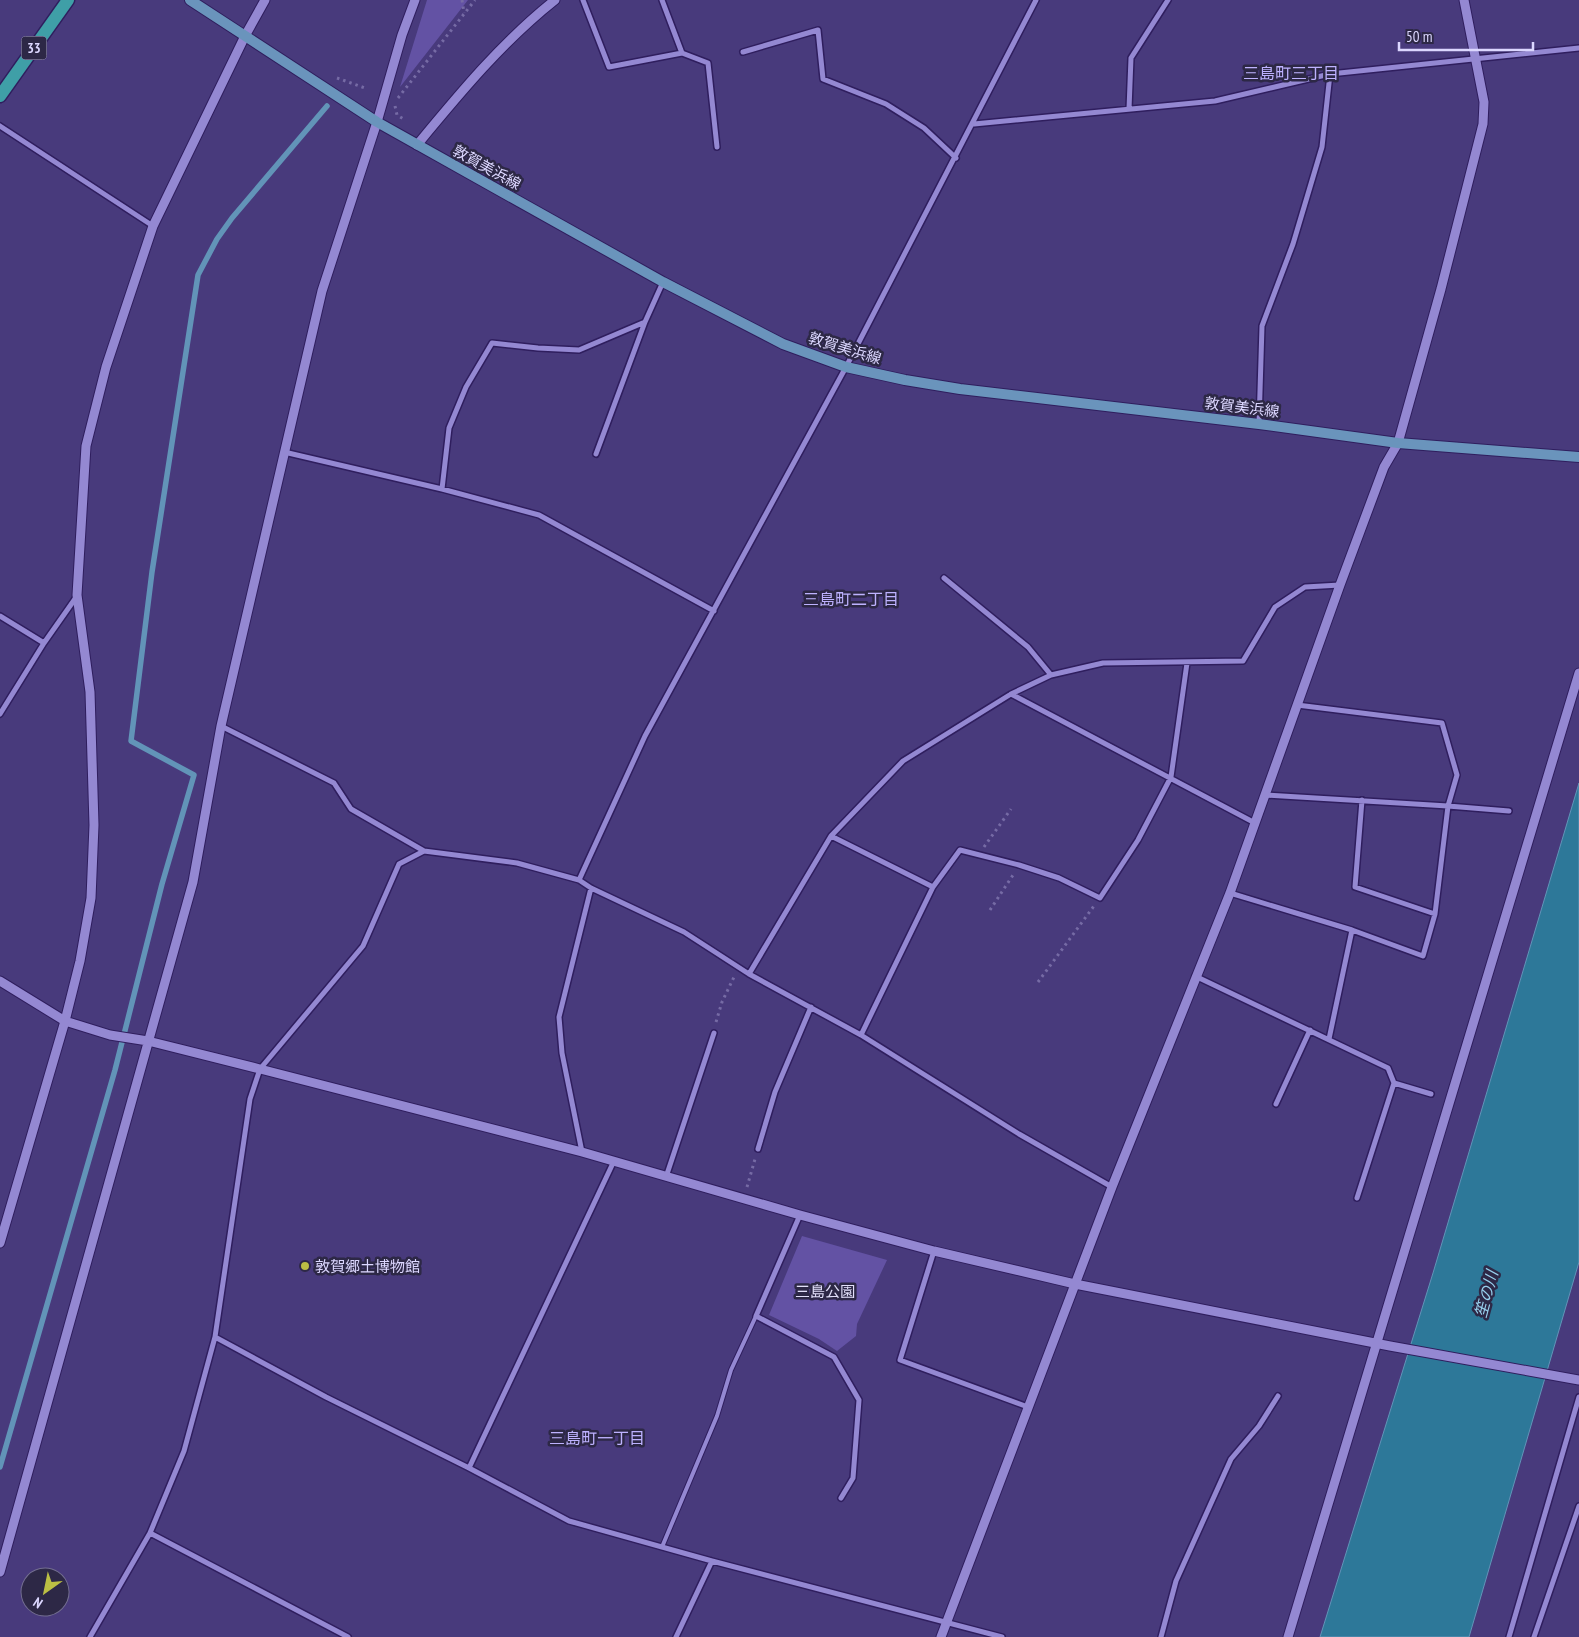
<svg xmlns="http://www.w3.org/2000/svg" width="1579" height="1637" font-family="'PT Sans Narrow','Noto Sans JP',sans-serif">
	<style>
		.green { fill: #6352a4 }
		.water { fill: #2d7899; stroke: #6294b8 }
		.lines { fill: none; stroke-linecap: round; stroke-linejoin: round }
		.stream { stroke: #6294b8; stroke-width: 5.5 }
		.service-casing { stroke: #2f1e5e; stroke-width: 6 }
		.minor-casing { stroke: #2f1e5e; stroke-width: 8 }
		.tertiary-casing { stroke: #2f1e5e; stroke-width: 11 }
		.secondary-casing { stroke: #2f1e5e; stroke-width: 12 }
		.primary-casing { stroke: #2f1e5e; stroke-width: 15 }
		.path { stroke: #766ba5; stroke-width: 3; stroke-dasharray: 2.5 4; stroke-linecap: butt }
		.service { stroke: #9488d2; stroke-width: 4 }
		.minor { stroke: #9488d2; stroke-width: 5 }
		.tertiary { stroke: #9488d2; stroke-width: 9 }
		.secondary { stroke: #6a94bc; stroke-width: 10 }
		.primary { stroke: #3f9fa7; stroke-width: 12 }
		.poi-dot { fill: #bcbf44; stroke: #2d2846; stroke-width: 2 }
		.labels { text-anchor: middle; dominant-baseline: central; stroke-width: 5; stroke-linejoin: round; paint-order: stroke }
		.shield { fill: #2d2846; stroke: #a8a2c8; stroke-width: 1 }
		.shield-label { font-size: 14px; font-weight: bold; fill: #dcd7ff }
		.street-label { font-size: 15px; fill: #dcd7ff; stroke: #2d2846 }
		.poi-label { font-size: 15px; fill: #dcd7ff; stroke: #2d2846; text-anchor: start }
		.park-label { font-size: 15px; fill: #e2dff9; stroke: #2d2846 }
		.neighbourhood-label { font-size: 16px; fill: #beb2ff; stroke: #2d2846 }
		.water-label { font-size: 16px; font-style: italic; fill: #97d0ed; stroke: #2d2846 }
	</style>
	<rect width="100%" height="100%" fill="#483a7c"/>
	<path class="green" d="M427 0H468L400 87Z
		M802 1236 887 1260 857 1324 856 1336 837 1351 819 1339 769 1315Z"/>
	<path class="water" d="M1579 783V1262L1469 1637H1320L1433 1273Z"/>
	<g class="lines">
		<path class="stream" d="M0 1467 115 1070 162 884 194 775 131 741 152 572 198 275 217 239 232 218 327 106"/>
		<defs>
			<path id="service" d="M662 1547 717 1416 731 1370 756 1316"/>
			<path id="minor" d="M583 0 609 67 682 53 662 0
				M743 52 818 30 823 79 886 104 924 128 956 158
				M682 53 708 63 717 147
				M1129 109 1131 58 1168 0
				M974 124 1215 101 1330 74 1579 48
				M0 126 153 226
				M1259 424 1262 326 1293 244 1322 147 1330 74
				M284 452 442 489 539 515 714 611
				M596 454 645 322
				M442 489 449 428 466 387 492 343 538 348 579 350 645 322 663 282
				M944 578 1028 647 1051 675
				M0 616 44 643
				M1011 694 1051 675 1103 663 1243 661 1275 607 1305 587 1340 585
				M1297 705 1442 723 1457 775 1448 806 1509 811
				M0 714 44 643 77 596
				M221 726 334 783 351 809 424 851
				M1362 800 1355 887 1435 914
				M831 836 933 887 861 1035
				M579 880 645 736 846 367 1036 0
				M933 887 960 850 1019 865 1059 878 1100 898 1138 840 1171 777 1187 663
				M1230 893 1352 930 1423 956 1435 914 1448 806 1265 795
				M749 974 831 836 903 761 1011 694 1255 823
				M1195 976 1388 1068 1394 1083 1357 1198
				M1329 1039 1352 930
				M1394 1083 1431 1094
				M1276 1104 1310 1030
				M758 1149 775 1092 811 1007
				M582 1152 562 1053 559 1017 591 888
				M666 1177 714 1033
				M800 1215 756 1316 834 1357 859 1400 853 1478 841 1498
				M934 1251 900 1360 1028 1407
				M215 1337 326 1397 469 1468 569 1521 712 1561 1002 1637
				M469 1468 614 1161
				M150 1533 348 1637
				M90 1637 150 1533 184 1451 215 1337 250 1099 260 1069 363 946 399 864 424 851 517 863 579 880 591 888 684 932 749 974 861 1035 1019 1134 1112 1187
				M676 1637 712 1561
				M1161 1637 1176 1581 1231 1459 1259 1426 1278 1396
				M1509 1637 1579 1397
				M1534 1637 1579 1506"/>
			<path id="tertiary" d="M417 145C460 93 502 42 555 0
				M0 981 65 1021 110 1035 148 1041 260 1069 582 1152 800 1215 934 1251 1075 1284 1390 1346 1579 1380
				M0 1243 65 1021 80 961 91 898 94 825 90 692 77 595 86 446 106 367 153 226 245 36 265 0
				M0 1572 193 882 221 726 322 291 377 122 402 35 415 0
				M941 1637 1112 1187 1230 893 1340 585 1384 467 1398 443 1441 289 1483 124 1484 102 1464 0
				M1288 1637 1579 673"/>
			<path id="secondary" d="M190 0 377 122 663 282 783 344 846 367 905 380 960 389 1259 424 1398 443 1579 457"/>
			<path id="primary" d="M0 96 68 0"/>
		</defs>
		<use href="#service" class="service-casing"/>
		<use href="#minor" class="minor-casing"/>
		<use href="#tertiary" class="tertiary-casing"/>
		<use href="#secondary" class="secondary-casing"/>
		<use href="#primary" class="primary-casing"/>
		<path class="path" d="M462 0 464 13
			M337 78 365 88
			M398 98 475 0
			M395 106 397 115 405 120
			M984 847 1011 809
			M990 910 1013 875
			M1038 982 1094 906
			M716 1022 722 1002 734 977
			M747 1187 755 1159"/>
		<use href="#service" class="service"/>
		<use href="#minor" class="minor"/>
		<use href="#tertiary" class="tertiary"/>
		<use href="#secondary" class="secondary"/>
		<use href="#primary" class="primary"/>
	</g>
	<circle class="poi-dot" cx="305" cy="1266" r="5"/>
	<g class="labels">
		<rect class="shield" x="21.5" y="36.5" width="25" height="23" rx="4"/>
		<g class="shield-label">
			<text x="34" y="48">33</text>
		</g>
		<g class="street-label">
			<text transform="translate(487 167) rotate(29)">敦賀美浜線</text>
			<text transform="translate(845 348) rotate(17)">敦賀美浜線</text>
			<text transform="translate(1242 407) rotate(7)">敦賀美浜線</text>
		</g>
		<g class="poi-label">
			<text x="315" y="1266">敦賀郷土博物館</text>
		</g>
		<g class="park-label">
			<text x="825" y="1291">三島公園</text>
		</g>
		<g class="neighbourhood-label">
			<text x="1291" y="73">三島町三丁目</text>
			<text x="851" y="599">三島町二丁目</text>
			<text x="597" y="1438">三島町一丁目</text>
		</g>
		<g class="water-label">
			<text transform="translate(1486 1294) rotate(-75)">笙の川</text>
		</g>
	</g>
	<g transform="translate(45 1592) rotate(213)"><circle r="24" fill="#2d2846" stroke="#736e90"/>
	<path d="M0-4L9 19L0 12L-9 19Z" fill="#bcbf44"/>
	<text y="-8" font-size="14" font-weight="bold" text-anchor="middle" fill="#dcd7ff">N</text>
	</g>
	<path d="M1399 42v8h134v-8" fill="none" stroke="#dcd7ff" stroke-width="2.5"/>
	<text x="1406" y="42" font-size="15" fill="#dcd7ff" stroke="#2d2846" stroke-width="4" paint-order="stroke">50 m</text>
</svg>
